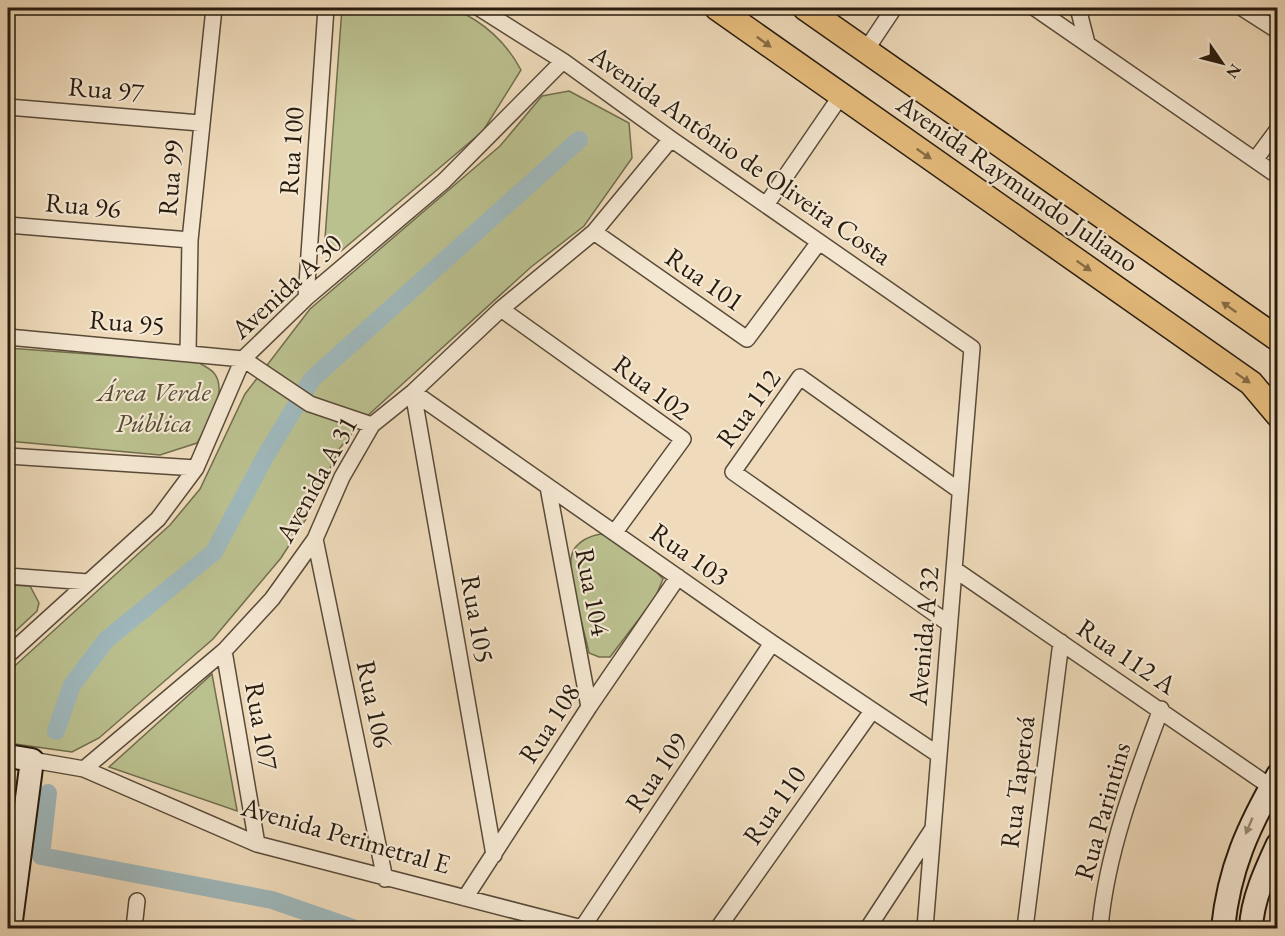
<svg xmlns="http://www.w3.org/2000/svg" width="1285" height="936" font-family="'EB Garamond',serif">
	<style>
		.green { fill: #bbc08f; stroke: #716e4e; stroke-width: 1.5 }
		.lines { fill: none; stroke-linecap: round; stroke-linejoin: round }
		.canal { stroke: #9fb8bc; stroke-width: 18 }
		.street-casing { stroke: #594b39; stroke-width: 18 }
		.secondary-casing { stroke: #271b0e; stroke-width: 26 }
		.primary-casing { stroke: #271b0e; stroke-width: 27 }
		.street { stroke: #f5e8d3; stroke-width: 15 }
		.secondary { stroke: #f5e8d3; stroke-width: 22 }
		.primary { stroke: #e8be7e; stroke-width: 24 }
		.oneway { fill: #886c46 }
		.oneway2 { fill: #988c7a }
		.labels { text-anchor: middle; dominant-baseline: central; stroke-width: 4.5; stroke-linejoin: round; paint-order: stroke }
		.street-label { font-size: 27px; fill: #271b0e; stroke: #f5e8d3 }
		.park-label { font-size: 27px; font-style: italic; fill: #534d35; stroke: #f5e8d3 }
	</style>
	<rect width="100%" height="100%" fill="#efdbbb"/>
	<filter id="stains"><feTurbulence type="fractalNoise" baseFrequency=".00333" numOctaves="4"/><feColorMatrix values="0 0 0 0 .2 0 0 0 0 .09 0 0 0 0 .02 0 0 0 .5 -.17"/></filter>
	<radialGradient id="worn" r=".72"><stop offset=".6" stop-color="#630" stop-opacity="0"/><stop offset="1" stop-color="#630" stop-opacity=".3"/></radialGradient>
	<path class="green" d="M342 8C361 8 442 3 454 9 483 21 507 43 521 70L483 131 341 251 324 252Z
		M569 91 629 123 632 158 584 226 531 267 364 419 340 448 306 519 281 558 213 639 99 738 72 752 8 743V672L170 525 200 489 245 394 310 309 500 146 542 96Z
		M8 348 198 362C202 365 211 369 214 373 229 392 207 427 197 443L160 455 8 441Z
		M601 534C624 541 648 561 663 579L655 598 610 657H599L589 653C585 632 566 572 572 554 576 542 589 536 601 534Z
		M8 585 30 586 39 603 37 611 8 638Z
		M212 674 237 810V811L109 767Z"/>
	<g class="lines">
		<path class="canal" d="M56 731 72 685 106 640 214 552 265 457 312 379 579 140
			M48 793 41 856 272 900 353 928"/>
		<defs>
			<path id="street" d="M479 8 563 61 671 139 972 348 925 928
				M1035 8 1278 176
				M1078 8 1087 43
				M1242 8 1278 31
				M866 50 894 8
				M8 107 200 123
				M1255 160 1278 129
				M766 205 840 97
				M8 225 190 240
				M594 232 747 339 819 242
				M306 298 326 8
				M501 309 683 439 615 532
				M8 337 243 359 310 404 372 425
				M188 353 190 240 214 8
				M413 392 772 643 939 755
				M413 392 494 855
				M8 456 196 468
				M548 487 589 707
				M315 539 385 879
				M954 569 1271 787
				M8 576 88 582
				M948 623 733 472 800 377 960 491
				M224 651 257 844
				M8 655 158 519 196 468 243 359 306 298 444 181 563 61
				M32 760 84 769 257 844 582 928
				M84 769 224 651 272 599 315 539 342 477 372 425 413 392 501 309 594 232 671 139
				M465 898 589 707 678 577
				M134 928 137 901
				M582 928 772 643
				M718 928 872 711
				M868 928 932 830
				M1025 928 1061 642
				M1100 928C1106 855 1135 778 1161 709"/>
			<path id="secondary" d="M8 756 32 760 10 928
				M1223 928C1229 869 1248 827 1278 775
				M1251 928C1252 900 1266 870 1278 844"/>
			<path id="primary" d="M717 8 1251 383 1278 415
				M805 8 1278 339"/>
		</defs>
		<use href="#street" class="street-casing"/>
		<use href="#secondary" class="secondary-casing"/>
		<use href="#primary" class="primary-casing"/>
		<use href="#street" class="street"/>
		<use href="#secondary" class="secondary"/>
		<use href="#primary" class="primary"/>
	</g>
	<defs><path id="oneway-solid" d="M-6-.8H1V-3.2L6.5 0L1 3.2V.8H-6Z" transform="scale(1.5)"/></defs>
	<g class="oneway">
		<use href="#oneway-solid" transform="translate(764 42) rotate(36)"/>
		<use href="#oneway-solid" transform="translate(924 154) rotate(35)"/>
		<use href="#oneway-solid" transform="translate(1084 266) rotate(35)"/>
		<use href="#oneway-solid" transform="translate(1229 307) rotate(-145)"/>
		<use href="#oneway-solid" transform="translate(1243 378) rotate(35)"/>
	</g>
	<use class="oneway2" href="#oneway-solid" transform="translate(1249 826) rotate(113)"/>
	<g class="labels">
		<g class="street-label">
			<text transform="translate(106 89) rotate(5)">Rua 97</text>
			<text transform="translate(291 151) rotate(-86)">Rua 100</text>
			<text transform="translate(741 155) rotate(35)">Avenida Antônio de Oliveira Costa</text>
			<text transform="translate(170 178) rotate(-85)">Rua 99</text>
			<text transform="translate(1018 183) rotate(35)">Avenida Raymundo Juliano</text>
			<text transform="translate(83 205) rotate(5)">Rua 96</text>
			<text transform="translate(705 279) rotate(35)">Rua 101</text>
			<text transform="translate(286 286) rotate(-43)">Avenida A 30</text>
			<text transform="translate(127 322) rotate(5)">Rua 95</text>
			<text transform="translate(652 387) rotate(37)">Rua 102</text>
			<text transform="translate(748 408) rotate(-54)">Rua 112</text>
			<text transform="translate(316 479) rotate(-61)">Avenida A 31</text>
			<text transform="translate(690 554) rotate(35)">Rua 103</text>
			<text transform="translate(593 592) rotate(79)">Rua 104</text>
			<text transform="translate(478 619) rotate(80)">Rua 105</text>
			<text transform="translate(923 636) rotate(-85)">Avenida A 32</text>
			<text transform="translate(1127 656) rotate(34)">Rua 112 A</text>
			<text transform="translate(375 704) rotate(78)">Rua 106</text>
			<text transform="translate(549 723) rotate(-57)">Rua 108</text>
			<text transform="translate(262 726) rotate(80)">Rua 107</text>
			<text transform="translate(656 772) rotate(-56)">Rua 109</text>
			<text transform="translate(1017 782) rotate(-83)">Rua Taperoá</text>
			<text transform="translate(774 805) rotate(-55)">Rua 110</text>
			<text transform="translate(1102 811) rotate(-74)">Rua Parintins</text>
			<text transform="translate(346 835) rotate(16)">Avenida Perimetral E</text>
		</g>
		<g class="park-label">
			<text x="154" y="391">Área Verde<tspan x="154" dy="31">Pública</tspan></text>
		</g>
	</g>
	<rect width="1285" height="936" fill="none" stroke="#efdbbb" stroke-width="30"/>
	<rect x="9" y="9" width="1267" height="918" fill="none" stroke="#271b0e" stroke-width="3"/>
	<rect x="15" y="15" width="1255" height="906" fill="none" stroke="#271b0e" stroke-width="1.5"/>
	<g transform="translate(1222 63) rotate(125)" stroke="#f5e8d3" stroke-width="4.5" paint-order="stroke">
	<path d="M0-4.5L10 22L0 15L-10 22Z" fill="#271b0e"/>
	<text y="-9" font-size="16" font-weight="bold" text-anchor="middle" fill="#271b0e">N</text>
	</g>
	<rect width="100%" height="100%" filter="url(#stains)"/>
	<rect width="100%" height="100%" fill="url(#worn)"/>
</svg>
